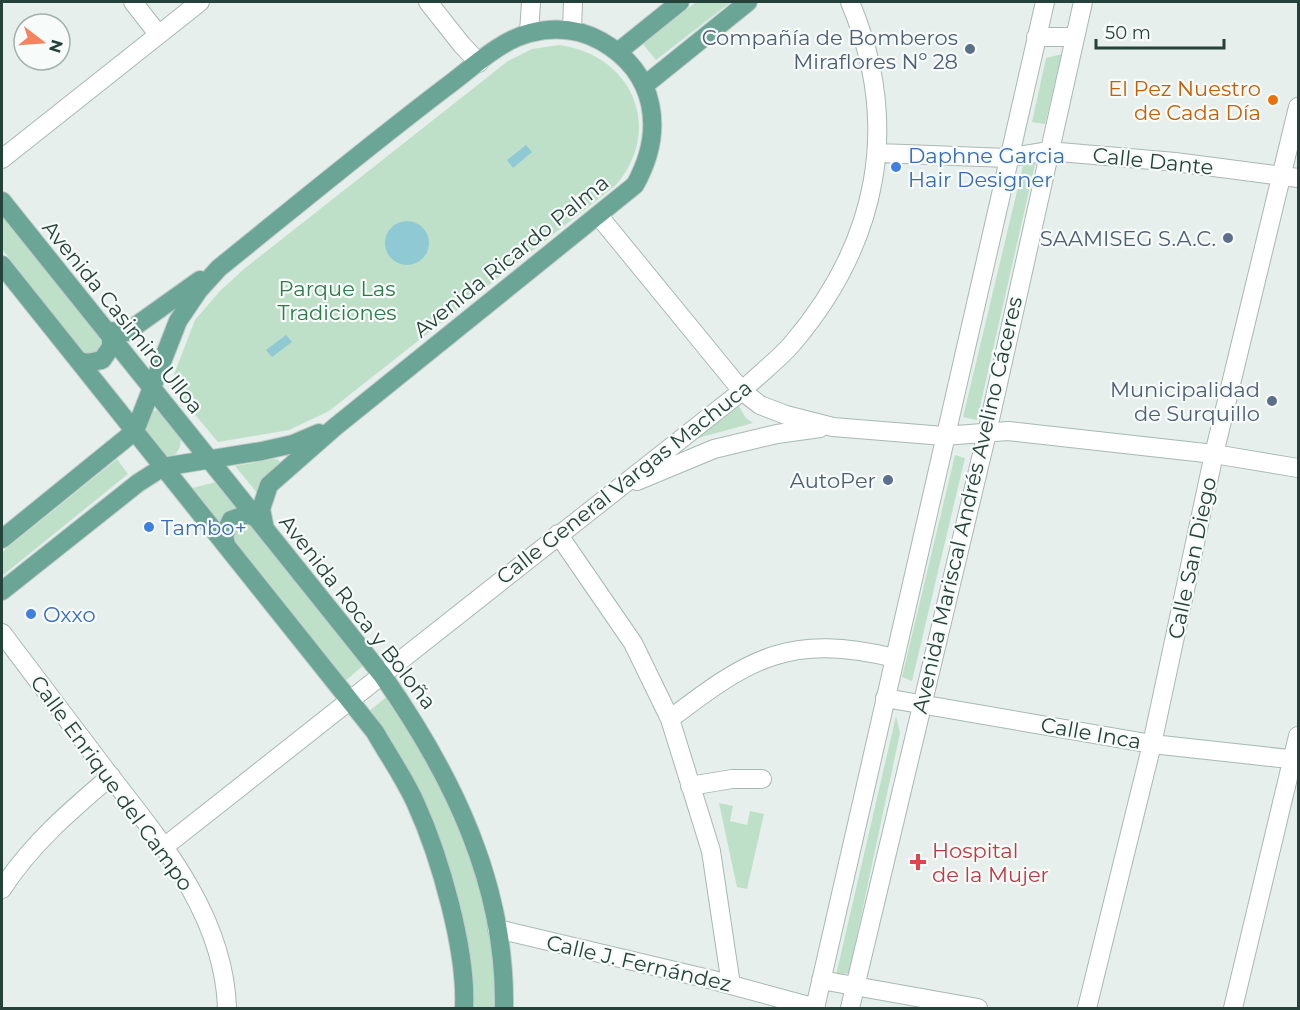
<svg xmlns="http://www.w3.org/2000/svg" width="1300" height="1010" font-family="Montserrat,sans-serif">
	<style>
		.green { fill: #bfe0c8 }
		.water { fill: #8ec9d4 }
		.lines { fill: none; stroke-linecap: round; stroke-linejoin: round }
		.minor-casing { stroke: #a8b8b2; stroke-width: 20 }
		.major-casing { stroke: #c2cac8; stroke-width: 20 }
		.minor { stroke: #fff; stroke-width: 18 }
		.major { stroke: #6aa596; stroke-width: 18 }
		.service-dot { fill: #5c6f8a; stroke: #f7fbf9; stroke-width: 2 }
		.food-dot { fill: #e8710a; stroke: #f7fbf9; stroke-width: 2 }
		.shop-dot { fill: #3f7fe0; stroke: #f7fbf9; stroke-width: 2 }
		.health-dot { fill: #e0444e; stroke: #f7fbf9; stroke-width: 2 }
		.labels { text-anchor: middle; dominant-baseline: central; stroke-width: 4.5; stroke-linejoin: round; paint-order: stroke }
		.service-label { font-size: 21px; fill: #4e5e75; stroke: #f7fbf9; text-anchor: end }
		.food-label { font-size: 21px; fill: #c56008; stroke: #f7fbf9; text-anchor: end }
		.shop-label { font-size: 21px; fill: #366cbe; stroke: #f7fbf9; text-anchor: start }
		.street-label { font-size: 21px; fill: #24423a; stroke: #f7fbf9 }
		.park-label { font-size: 21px; fill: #2d7a4b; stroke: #f7fbf9 }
		.health-label { font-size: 21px; fill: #be3a42; stroke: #f7fbf9; text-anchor: start }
	</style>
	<rect width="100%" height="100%" fill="#e6efeb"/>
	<path class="green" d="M696 2H731L656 60 643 44Z
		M559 45C631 54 665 128 616 185L329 411 289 430 218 442 170 385 195 320 220 291 244 269 508 61 532 49Z
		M1062 54 1045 124 1032 122 1046 58Z
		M1036 160 977 420 963 417 1024 162Z
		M2 212 106 346 107 348 87 357 2 249Z
		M738 404 745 417 753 423 687 441Z
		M158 410 181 438 180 447 174 457 164 456 147 437V425L153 411Z
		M955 455 965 458 912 681 902 677Z
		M117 459 128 474 2 576V552Z
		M273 459 279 460 280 467 258 494 235 466Z
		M216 482 241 511 220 527 188 489Z
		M252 522 365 664 344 682 230 540 235 524Z
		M389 695 412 727 468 840 492 942 497 1008H470C464 959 462 905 446 858 428 805 396 759 368 712Z
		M896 716 900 733 849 973 836 975Z
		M719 803 733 806 730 821 747 825 750 811 764 814 747 889 737 887Z"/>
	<path class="water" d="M526 145 532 152 513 168 507 160Z
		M385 243a22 22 0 1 1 44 0a22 22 0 1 1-44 0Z
		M286 335 292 342 272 357 266 350Z"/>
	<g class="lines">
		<defs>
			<path id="minor" d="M133 2 158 34
				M428 2 462 45 479 63
				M572 30 573 2
				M529 33 531 2
				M1036 37H1075
				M879 153 1007 158 1048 151 1175 162 1298 178
				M2 159 200 2
				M598 215 742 391 760 405 786 415 833 427 944 436 1008 431 1214 454 1298 468
				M637 481 714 449 777 434 820 428
				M558 534 633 643 670 719 711 851 731 985
				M2 633C36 678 70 723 104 768 159 839 224 914 227 1008
				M885 698 1152 744 1298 760
				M670 719C751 657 790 633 895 658
				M690 786 732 779H762
				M164 847 742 391C758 375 777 361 792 344 878 243 902 125 850 2
				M2 889C31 844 70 811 111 776
				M497 929 713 980 816 1008
				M821 980 978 1008
				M815 1008 1045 2
				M850 1008 987 433 1083 2
				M1087 1008 1152 744 1214 454 1298 107
				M1233 1008 1298 736"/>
			<path id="major" d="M619 51 680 2
				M645 85 748 2
				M2 201 383 676C452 775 506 884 504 1008
				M2 265 375 732C388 755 405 779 416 804 440 857 467 951 464 1008
				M106 331 127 332 200 280
				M79 361 87 363 102 360 111 347V338
				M2 539 135 431 178 321 199 290 219 268C296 206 372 143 450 84 474 66 501 40 530 33 554 27 579 29 601 41 657 73 665 131 635 185L335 427 269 485 261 509 265 529
				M226 545 224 536 231 520 248 514 256 518
				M2 591 138 483 163 467 262 451 293 444 319 433"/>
		</defs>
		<use href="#minor" class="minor-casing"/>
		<use href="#major" class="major-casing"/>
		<use href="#minor" class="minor"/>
		<use href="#major" class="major"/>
	</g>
	<g class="service-dot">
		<circle cx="970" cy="49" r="6"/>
		<circle cx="1228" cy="238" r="6"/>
		<circle cx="1272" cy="401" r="6"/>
		<circle cx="888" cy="480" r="6"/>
	</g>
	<circle class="food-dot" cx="1273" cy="100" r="6"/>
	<g class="shop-dot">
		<circle cx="896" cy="167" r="6"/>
		<circle cx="149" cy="527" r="6"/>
		<circle cx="31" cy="614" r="6"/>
	</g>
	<path class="health-dot" d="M915 853h6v6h6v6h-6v6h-6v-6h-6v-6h6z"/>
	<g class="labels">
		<g class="service-label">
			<text x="958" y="37">Compañía de Bomberos<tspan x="958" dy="24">Miraflores Nº 28</tspan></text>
			<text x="1216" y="238">SAAMISEG S.A.C.</text>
			<text x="1260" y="389">Municipalidad<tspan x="1260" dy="24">de Surquillo</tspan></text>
			<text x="876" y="480">AutoPer</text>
		</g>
		<g class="food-label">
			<text x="1261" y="88">El Pez Nuestro<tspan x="1261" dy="24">de Cada Día</tspan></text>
		</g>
		<g class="shop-label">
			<text x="908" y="155">Daphne Garcia<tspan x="908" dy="24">Hair Designer</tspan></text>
			<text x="161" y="527">Tambo+</text>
			<text x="43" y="614">Oxxo</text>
		</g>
		<g class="street-label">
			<text transform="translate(1153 161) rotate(6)">Calle Dante</text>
			<text transform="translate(511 256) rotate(-39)">Avenida Ricardo Palma</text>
			<text transform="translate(123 317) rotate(51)">Avenida Casimiro Ulloa</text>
			<text transform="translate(624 482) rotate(-38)">Calle General Vargas Machuca</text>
			<text transform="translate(967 505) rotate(-77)">Avenida Mariscal Andrés Avelino Cáceres</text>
			<text transform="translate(1192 558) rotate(-78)">Calle San Diego</text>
			<text transform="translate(358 612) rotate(52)">Avenida Roca y Boloña</text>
			<text transform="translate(1091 733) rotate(10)">Calle Inca</text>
			<text transform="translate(112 783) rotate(54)">Calle Enrique del Campo</text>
			<text transform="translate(639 963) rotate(13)">Calle J. Fernández</text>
		</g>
		<g class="park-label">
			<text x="337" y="288">Parque Las<tspan x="337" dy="24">Tradiciones</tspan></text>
		</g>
		<g class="health-label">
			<text x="932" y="850">Hospital<tspan x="932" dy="24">de la Mujer</tspan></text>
		</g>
	</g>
	<rect width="1300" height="1010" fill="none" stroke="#24423a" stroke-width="6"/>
	<g transform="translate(42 42) rotate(107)"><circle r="28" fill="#f7fbf9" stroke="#a3b1ad" stroke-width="1.5"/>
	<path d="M0-4.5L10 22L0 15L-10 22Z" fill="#f4845f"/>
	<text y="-9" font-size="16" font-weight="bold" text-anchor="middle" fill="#24423a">N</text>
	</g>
	<path d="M1096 39v9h128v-9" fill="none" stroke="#24423a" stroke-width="3"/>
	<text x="1105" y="39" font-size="18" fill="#24423a" stroke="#f7fbf9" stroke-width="4.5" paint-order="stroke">50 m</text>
</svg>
